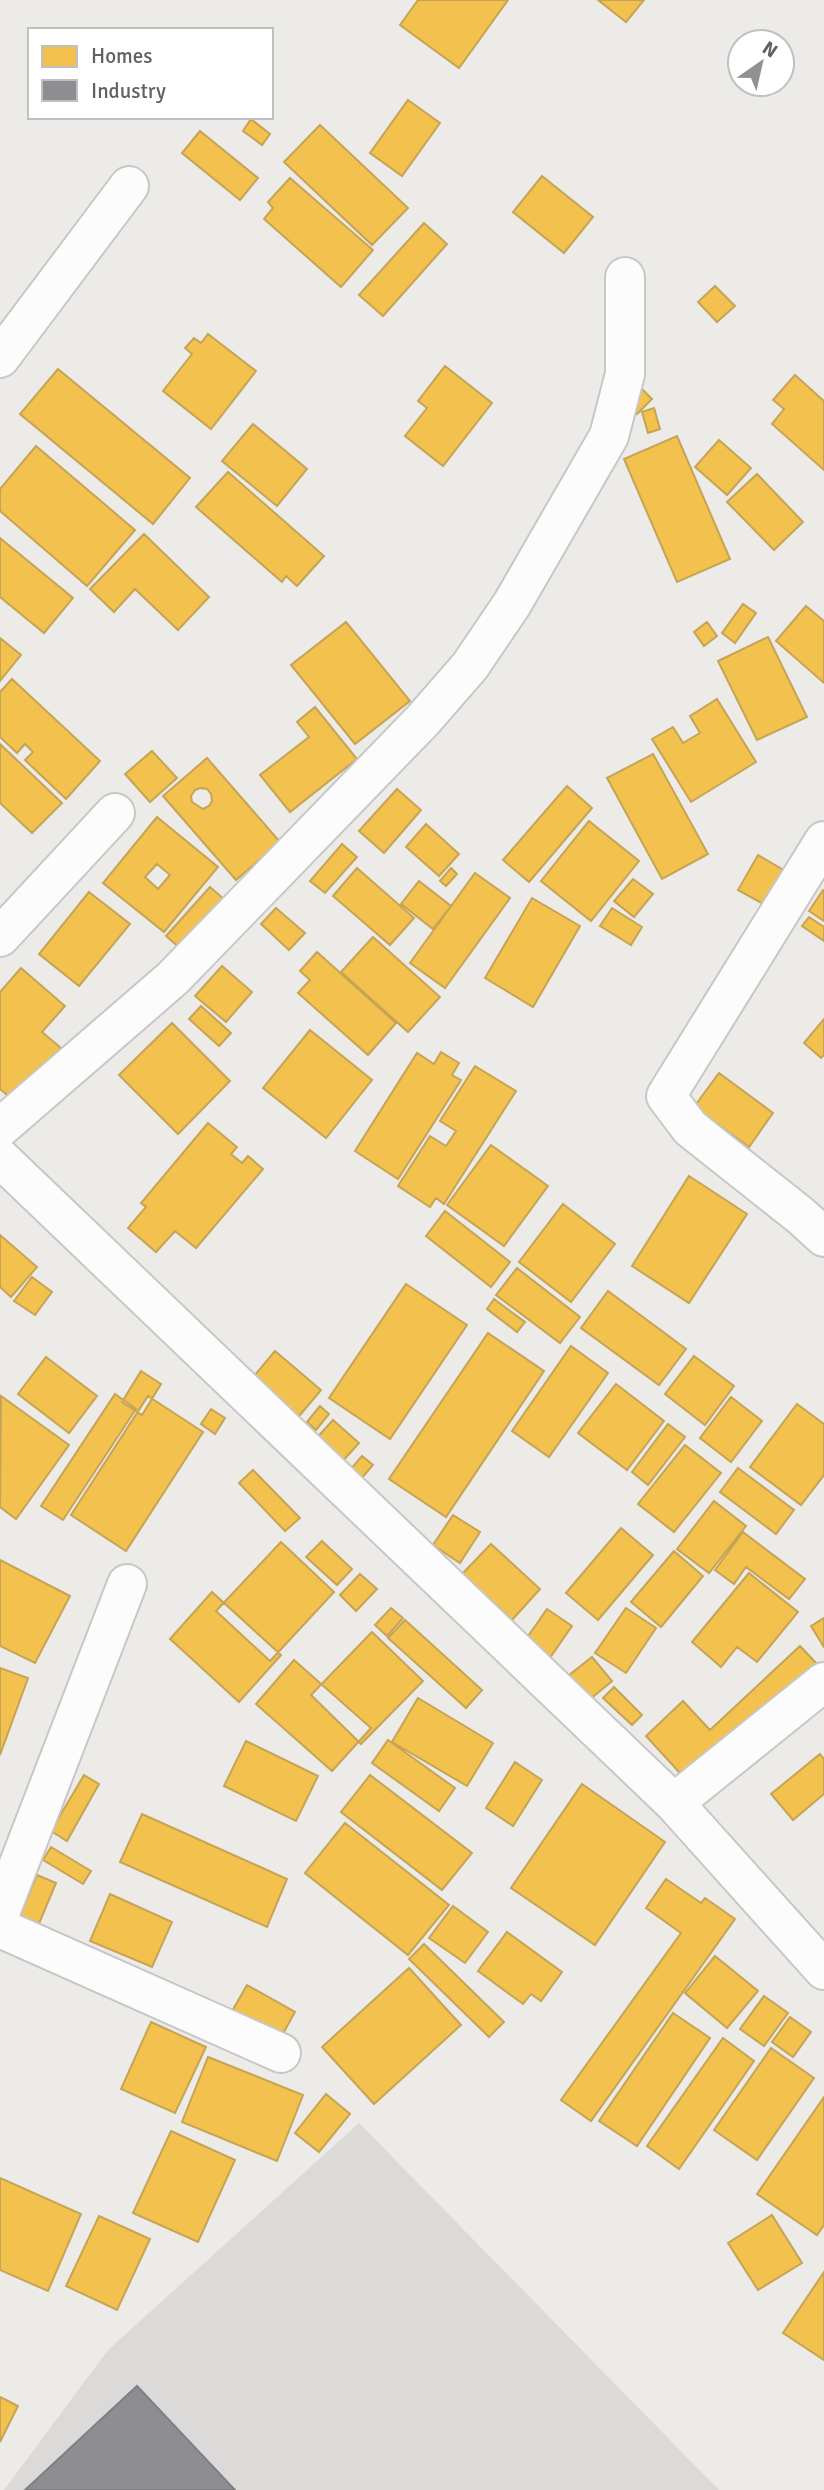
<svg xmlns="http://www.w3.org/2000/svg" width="824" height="2490" font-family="Signika,sans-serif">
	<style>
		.industrial { fill: #dcdad8 }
		.homes { fill: #f2c14e; stroke: #c6a455; stroke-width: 2; fill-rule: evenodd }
		.industry { fill: #8d8d92; stroke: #7f8084; stroke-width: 2 }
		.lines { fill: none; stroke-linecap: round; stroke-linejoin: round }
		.minor-casing { stroke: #c7c7c7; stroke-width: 42 }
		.minor { stroke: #fcfcfc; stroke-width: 38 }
	</style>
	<rect width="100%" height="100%" fill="#ecebe8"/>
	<path class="industrial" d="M359 2123 719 2490H4L108 2350Z"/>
	<path class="homes" d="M418 0H508L459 68 400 25Z
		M598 0H644L626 22Z
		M408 100 440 123 402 176 370 153Z
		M251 119 270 134 262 145 243 131Z
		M320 125 408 208 372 245 284 162Z
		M200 131 258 178 240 200 182 153Z
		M542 176 593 217 564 253 513 212Z
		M290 178 373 250 341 287 264 219 273 208 268 202Z
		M424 223 447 244 383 316 359 295Z
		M715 286 735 306 717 322 698 302Z
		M208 334 256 371 211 429 163 391 192 354 185 348 194 338 201 343Z
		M445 366 492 403 443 466 405 436 427 408 418 401Z
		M58 369 190 478 153 524 20 414Z
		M795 375 824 401V470L772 424 784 409 773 400Z
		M640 387 652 399 637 414 625 403Z
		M654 408 660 429 648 433 642 412Z
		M253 424 307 469 277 506 222 461Z
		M677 436 730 559 677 582 624 459Z
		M719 440 751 468 727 495 695 467Z
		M36 446 135 530 87 586 0 511V489Z
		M228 472 324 556 297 586 286 576 282 582 196 507Z
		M757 474 803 522 774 550 727 502Z
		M144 534 209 597 178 630 135 589 114 612 90 589Z
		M0 538 73 598 44 633 0 597Z
		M743 604 756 613 735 643 722 633Z
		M806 606 824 621V683L776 641Z
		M346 622 410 701 355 744 291 665Z
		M707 622 717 636 704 646 694 632Z
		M768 637 807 717 757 740 718 661Z
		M0 638 21 655 0 681Z
		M12 679 100 761 66 799 25 760 33 752 25 744 17 753 0 737V692Z
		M717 699 756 762 691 802 652 739 673 727 683 743 700 733 690 716Z
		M315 707 357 759 290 812 260 775 309 737 297 722Z
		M0 744 62 803 32 833 0 803Z
		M152 751 177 778 150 802 125 774Z
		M653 754 708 854 662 879 607 778Z
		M207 758 280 842 236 880 163 796ZM200 788 207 789 211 794 212 801 209 806 203 809 192 802 191 796 195 790Z
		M567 786 592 808 529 882 503 860Z
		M397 789 421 810 384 853 359 831Z
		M157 817 218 867 164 932 103 883ZM157 864 170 875 158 889 145 877Z
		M589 821 639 861 591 921 541 881Z
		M426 824 459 854 439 876 406 847Z
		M342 844 357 857 325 893 310 881Z
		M758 855 787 872 767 906 738 890Z
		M357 868 414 918 390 945 333 896Z
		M451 868 457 874 446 886 440 881Z
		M475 873 510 898 445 988 410 963Z
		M633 879 653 894 634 917 614 901Z
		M419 881 451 906 433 929 401 904Z
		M210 887 233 907 190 957 166 936Z
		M823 890 824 891V921L809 911Z
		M89 892 130 924 79 986 39 954Z
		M532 898 580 926 533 1007 485 978Z
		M276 908 305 933 289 950 261 924Z
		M612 908 642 927 631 945 600 926Z
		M809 917 824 927V941L802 926Z
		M373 937 440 997 408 1032 341 972Z
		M317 952 396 1023 368 1055 298 993 310 980 300 971Z
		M222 966 252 992 226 1022 195 996Z
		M21 968 65 1006 42 1032 61 1048 14 1101 0 1089V992Z
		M201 1006 231 1033 219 1046 189 1019Z
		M824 1019V1055L821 1058 804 1043Z
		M172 1023 230 1081 178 1134 119 1075Z
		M310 1030 372 1080 326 1138 263 1088Z
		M441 1052 459 1063 452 1075 461 1080 398 1179 355 1151 417 1053 434 1064Z
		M475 1066 516 1091 444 1204 436 1198 430 1207 398 1186 430 1136 446 1146 456 1131 440 1121Z
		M719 1073 773 1113 749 1147 694 1107Z
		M208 1123 237 1147 231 1154 242 1163 248 1156 263 1169 196 1248 175 1231 156 1252 128 1228 146 1207 141 1203Z
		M491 1145 548 1186 504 1246 447 1205Z
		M689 1176 747 1214 689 1303 632 1266Z
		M563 1204 615 1244 571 1302 519 1262Z
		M445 1211 510 1262 491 1287 426 1236Z
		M0 1235 37 1267 11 1297 0 1287Z
		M517 1268 580 1317 560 1343 496 1295Z
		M32 1277 52 1292 35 1315 14 1301Z
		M406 1284 467 1325 390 1439 329 1398Z
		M608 1291 686 1349 659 1385 581 1328Z
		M494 1299 525 1322 517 1332 487 1309Z
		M488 1333 544 1371 446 1517 389 1479Z
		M571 1346 608 1373 549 1457 512 1431Z
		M275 1351 321 1390 295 1421 249 1382Z
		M694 1356 734 1386 705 1425 665 1394Z
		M46 1357 97 1396 69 1433 18 1394Z
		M141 1371 161 1384 142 1415 122 1402Z
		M616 1384 664 1421 627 1470 578 1433Z
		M115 1394 136 1409 63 1520 41 1506Z
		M1 1396 69 1445 16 1519 0 1507Z
		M148 1396 203 1432 126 1551 71 1515Z
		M731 1397 762 1421 731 1462 700 1438Z
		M797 1404 824 1424V1475L801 1505 750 1467Z
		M320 1406 329 1414 316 1430 307 1422Z
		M211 1409 225 1418 215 1434 201 1424Z
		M333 1420 359 1443 340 1464 314 1441Z
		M668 1424 685 1437 648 1485 632 1472Z
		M685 1445 721 1473 674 1532 638 1504Z
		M362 1456 373 1465 355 1486 344 1477Z
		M738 1468 794 1510 776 1534 720 1492Z
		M253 1470 300 1518 285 1531 239 1483Z
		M714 1501 746 1526 709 1573 677 1549Z
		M453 1515 480 1532 460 1563 433 1545Z
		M621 1528 653 1555 598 1620 566 1593Z
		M743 1532 805 1579 789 1599 746 1567 734 1584 715 1570Z
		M322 1541 352 1569 337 1585 306 1557Z
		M281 1542 334 1592 270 1661 216 1611Z
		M491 1544 540 1589 512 1620 462 1574Z
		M674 1551 703 1576 661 1627 631 1602Z
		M0 1560 70 1596 35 1663 0 1646Z
		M749 1573 798 1612 757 1662 737 1647 721 1667 692 1642Z
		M360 1574 377 1589 356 1611 340 1595Z
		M212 1592 281 1655 239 1702 170 1639Z
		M391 1608 403 1618 387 1636 375 1625Z
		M626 1608 656 1628 626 1673 595 1653Z
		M547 1609 572 1626 547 1662 522 1645Z
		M824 1618V1647L811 1626Z
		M405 1620 482 1690 466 1708 388 1638Z
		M372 1632 423 1681 361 1744 311 1695Z
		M800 1646 818 1665 690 1784 646 1736 683 1701 710 1730Z
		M592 1657 612 1681 583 1705 563 1680Z
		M294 1660 371 1728 332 1771 256 1704Z
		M0 1668 28 1678 0 1755Z
		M614 1687 642 1715 632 1725 603 1698Z
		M418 1698 493 1743 467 1786 392 1742Z
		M388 1740 455 1788 439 1811 372 1763Z
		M246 1741 318 1776 296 1821 224 1786Z
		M820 1754 824 1759V1794L793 1820 771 1794Z
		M515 1762 542 1780 513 1826 486 1808Z
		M84 1775 99 1784 67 1841 51 1831Z
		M370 1775 472 1853 442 1890 341 1812Z
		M582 1784 665 1842 595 1945 511 1888Z
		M142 1814 287 1879 267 1927 120 1862Z
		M345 1823 449 1905 408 1955 305 1873Z
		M51 1847 91 1871 83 1884 43 1860Z
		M37 1875 56 1883 33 1938 14 1930Z
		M666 1879 701 1903 705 1898 735 1919 591 2121 561 2100 681 1933 646 1908Z
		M110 1894 172 1922 152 1967 90 1941Z
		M453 1906 488 1932 465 1963 429 1938Z
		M507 1932 562 1972 541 2001 531 1994 523 2004 478 1971Z
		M424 1944 504 2022 489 2037 409 1959Z
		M715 1956 758 1991 727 2028 685 1993Z
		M409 1968 461 2025 374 2104 322 2047Z
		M247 1985 295 2012 279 2041 231 2013Z
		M764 1996 788 2013 764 2046 740 2029Z
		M673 2013 710 2038 637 2146 599 2121Z
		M790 2017 811 2032 793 2057 772 2042Z
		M151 2022 206 2047 175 2113 121 2089Z
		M723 2038 754 2061 679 2169 647 2146Z
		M771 2048 814 2078 757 2160 714 2130Z
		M208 2057 303 2095 277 2161 182 2122Z
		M326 2094 350 2114 319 2152 295 2133Z
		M824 2097V2225L817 2235 757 2194Z
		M171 2131 235 2160 198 2242 133 2213Z
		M0 2178 81 2214 48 2291 0 2270Z
		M772 2215 802 2263 758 2290 728 2243Z
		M99 2216 150 2239 117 2310 66 2286Z
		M824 2272V2360L783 2333Z
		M0 2397 18 2406 0 2442Z"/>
	<path class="industry" d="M137 2386 235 2490H25Z"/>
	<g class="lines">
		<defs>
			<path id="minor" d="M0 358 129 186
				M824 841 666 1096 690 1128 801 1216 824 1237
				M0 937 115 813
				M0 1128 173 978 423 720 470 666 512 604 609 436 625 374V277
				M0 1158 674 1803 824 1970
				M674 1803 824 1682
				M0 1913 127 1584
				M0 1928 281 2053"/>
		</defs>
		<use href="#minor" class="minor-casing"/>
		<use href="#minor" class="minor"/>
	</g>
	<rect x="28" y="28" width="245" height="91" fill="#ffffff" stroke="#bfc0c1" stroke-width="2"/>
	<rect x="42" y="46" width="35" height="21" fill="#f2c14e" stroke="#bfc0c1" stroke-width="2"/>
	<text x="91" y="63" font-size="21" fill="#5e6165">Homes</text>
	<rect x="42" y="80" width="35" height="21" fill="#8d8d92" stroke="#bfc0c1" stroke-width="2"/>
	<text x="91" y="98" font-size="21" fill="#5e6165">Industry</text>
	<g transform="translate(761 63) rotate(34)"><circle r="33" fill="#ffffff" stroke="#bfc0c1" stroke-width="2"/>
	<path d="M0-5L12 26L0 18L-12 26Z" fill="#909193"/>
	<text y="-10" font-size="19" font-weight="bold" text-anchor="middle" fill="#5e6165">N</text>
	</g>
</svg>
